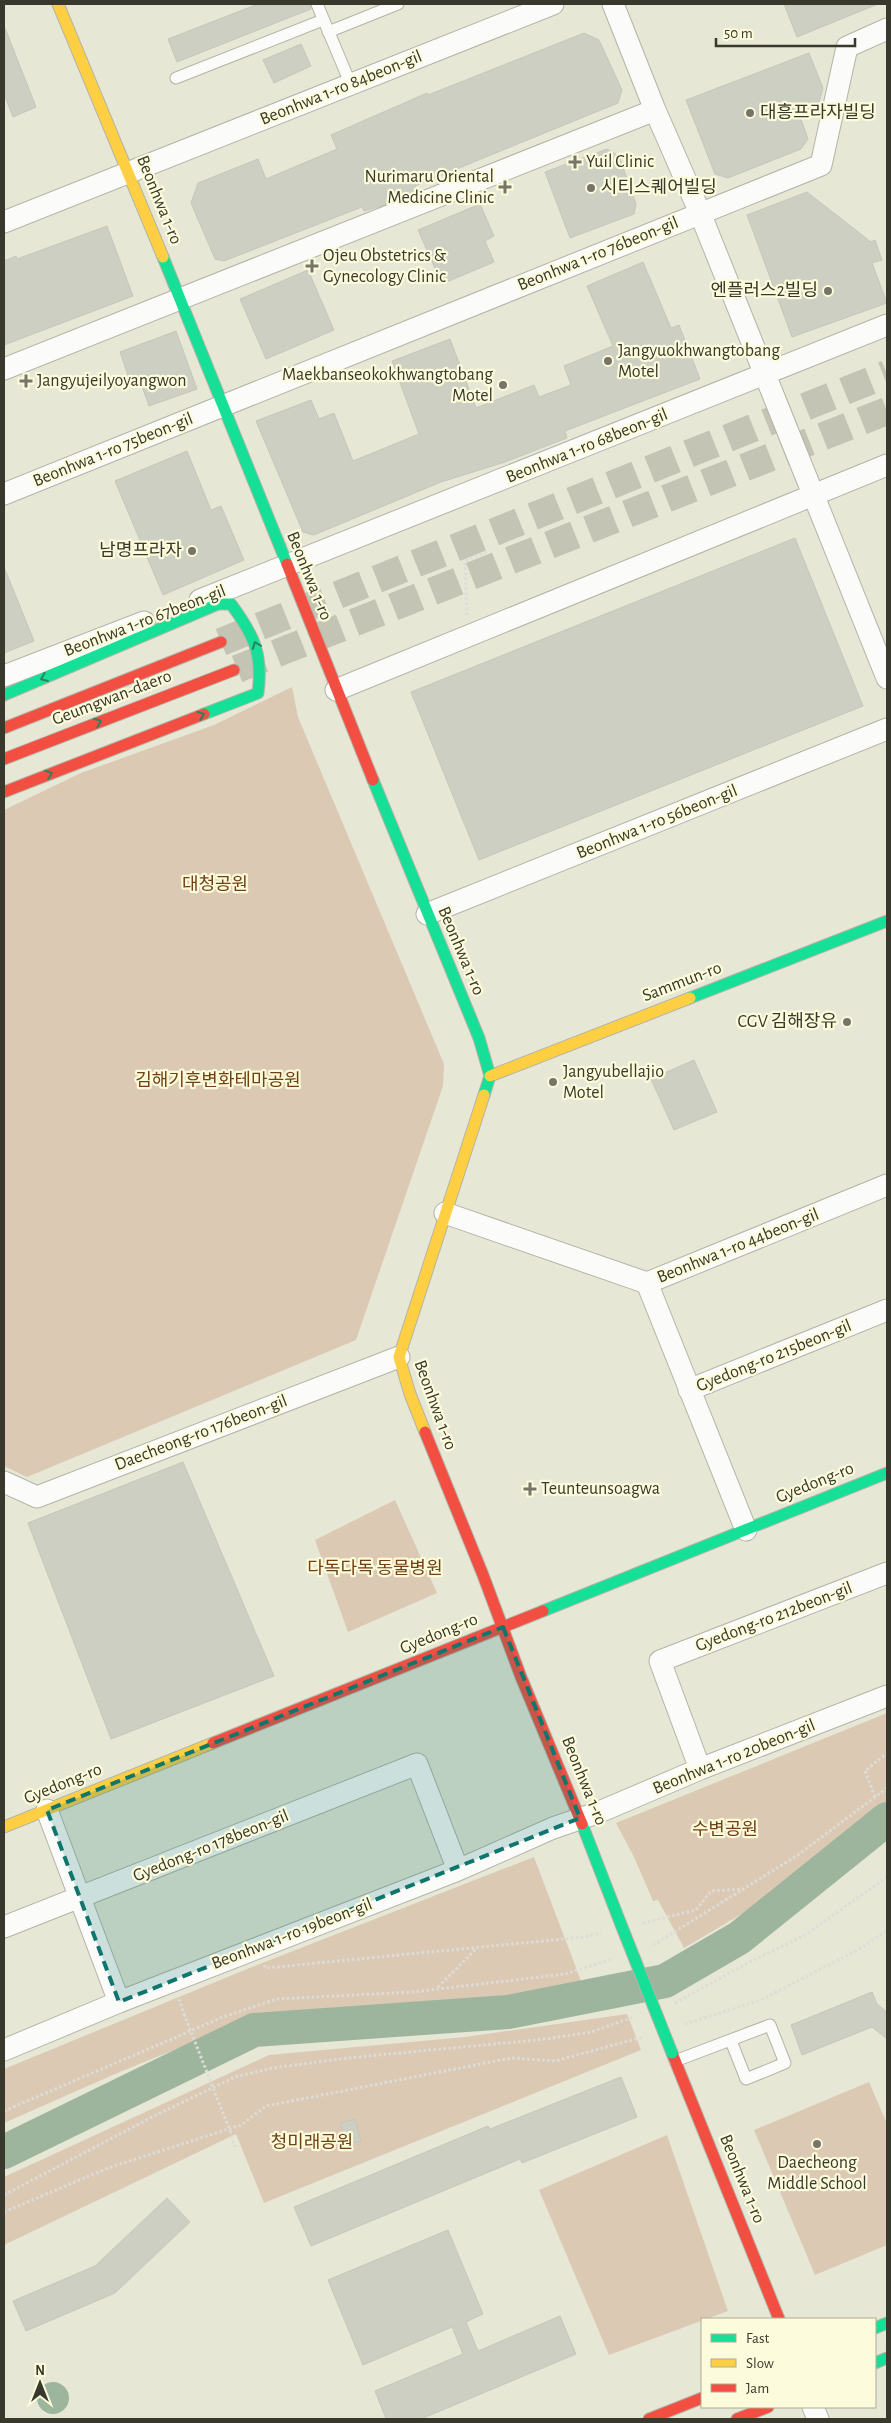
<svg xmlns="http://www.w3.org/2000/svg" width="891" height="2423" font-family="'Alegreya Sans','Noto Sans KR',sans-serif">
	<style>
		.green { fill: #dbc9b4 }
		.water { fill: #9db59c }
		.lines { fill: none; stroke-linecap: round; stroke-linejoin: round }
		.river { stroke: #9db59c; stroke-width: 34 }
		.building { fill: #cccfc2; stroke: #c5c7ba }
		.secondary-tunnel { stroke: #c4c4b4; stroke-width: 28; stroke-dasharray: 28 14; stroke-linecap: butt }
		.lane-casing { stroke: #b4b4a7; stroke-width: 13 }
		.street-casing { stroke: #b4b4a7; stroke-width: 23 }
		.fast-casing { stroke: #b4b4a7; stroke-width: 13 }
		.slow-casing { stroke: #b4b4a7; stroke-width: 13 }
		.jam-casing { stroke: #b4b4a7; stroke-width: 13 }
		.path { stroke: #dddcd7; stroke-width: 3; stroke-dasharray: 2.5 2.5; stroke-linecap: butt }
		.lane { stroke: #fbfbf9; stroke-width: 11 }
		.street { stroke: #fbfbf9; stroke-width: 21 }
		.fast { stroke: #16e098; stroke-width: 11 }
		.slow { stroke: #ffcf43; stroke-width: 11 }
		.jam { stroke: #f24e42; stroke-width: 11 }
		.fast-bridge-casing { stroke: #b4b4a7; stroke-width: 13; stroke-linecap: butt }
		.path-bridge { stroke: #dddcd7; stroke-width: 3; stroke-dasharray: 2.5 2.5; stroke-linecap: butt }
		.fast-bridge { stroke: #16e098; stroke-width: 11 }
		.oneway { stroke: #29845d }
		.marked { fill: #0f766e; fill-opacity: 0.2; stroke: #0f766e; stroke-width: 4; stroke-dasharray: 10 6; stroke-linejoin: round }
		.poi-dot { fill: #767568; stroke: #fcfbdb; stroke-width: 2 }
		.labels { text-anchor: middle; dominant-baseline: central; stroke-width: 4.5; stroke-linejoin: round; paint-order: stroke }
		.street-label { font-size: 18px; fill: #39382c; stroke: #fcfbdb }
		.poi-label { font-size: 18px; fill: #39382c; stroke: #fcfbdb; text-anchor: start }
		.park-label { font-size: 18px; fill: #714114; stroke: #fcfbdb }
	</style>
	<rect width="100%" height="100%" fill="#e7e7d6"/>
	<path class="green" d="M292 687 298 717 444 1064 443 1086 356 1340 27 1477 4 1466V810L81 773 214 725Z
		M395 1500 437 1593 348 1632 315 1540Z
		M887 1713V1812L777 1893 684 1948 658 1900 653 1901 634 1857 616 1823Z
		M534 1857 581 1981 501 2000 257 2016 115 2074 4 2123V2069L247 1969Z
		M627 2014 641 2050 264 2203 236 2134 4 2245V2177L269 2055 465 2037Z
		M869 2082 887 2124V2245L815 2275 754 2130Z
		M667 2135 728 2311 609 2355 539 2190Z"/>
	<path class="water" d="M37 2398a16 16 0 1 1 32 0a16 16 0 1 1-32 0Z"/>
	<g class="lines">
		<path class="river" d="M4 2152 254 2030 508 2012 665 1981 739 1938 887 1819"/>
	</g>
	<path class="building" d="M258 4H310L311 9 177 62 168 39Z
		M784 4H878L797 37Z
		M5 28 36 107 13 117 4 94Z
		M584 33 599 40 622 90 618 103 415 186 417 191 381 206 364 211 362 207 224 261 215 259 191 203 198 183 258 159 266 179 337 149 331 135 427 93 428 95Z
		M301 44 311 66 274 83 263 60Z
		M809 53 823 88 817 110 800 116 808 139 801 149 728 178 715 174 686 100Z
		M607 149 619 156 636 204 634 214 570 238 545 172Z
		M807 192 871 242 875 240 882 260 872 263 887 303 792 337 747 215Z
		M480 204 494 236 485 241 494 262 442 284 418 230Z
		M107 226 133 296 4 345V261L16 256 17 259Z
		M643 262 671 328 679 325 700 379 565 431 567 438 505 462 441 482 314 535 303 532 256 421 311 400 319 419 334 413 353 461 419 434 392 361 450 339 476 408 534 385 539 397 571 385 564 366 613 346 587 286Z
		M308 270 334 330 266 359 240 299Z
		M176 331 197 389 149 406 139 378 130 381 120 352Z
		M187 451 211 510 221 506 244 560 163 595 115 481Z
		M795 538 863 706 479 860 411 692Z
		M4 567 34 641 4 653Z
		M694 1060 717 1112 674 1130 651 1079Z
		M183 1462 274 1676 111 1739 28 1523Z
		M872 1992 877 2004 887 2012V2039L872 2027 802 2055 791 2025Z
		M621 2077 637 2117 522 2163 520 2159 311 2246 294 2207 488 2126 490 2129Z
		M355 2119 361 2141 346 2145 340 2123Z
		M167 2198 190 2222 115 2293 26 2331 13 2301 95 2266Z
		M448 2230 483 2314 466 2322 478 2351 560 2316 576 2354 421 2419H386L375 2391 463 2354 452 2327 363 2365 328 2280Z"/>
	<g class="lines">
		<path class="secondary-tunnel" d="M221 642 887 374
			M237 669 887 411"/>
		<defs>
			<path id="lane" d="M317 4 351 85
				M328 32 398 4
				M176 78 323 20
				M675 2061 770 2025 785 2063 746 2079 731 2041"/>
			<path id="street" d="M613 4 655 110 700 213 887 678
				M4 222 553 4
				M4 369 655 110
				M4 494 821 165 847 47 887 29
				M200 600 887 325
				M4 676 144 622
				M336 690 887 465
				M427 914 887 729
				M445 1213 647 1283 887 1185
				M647 1283 746 1530
				M689 1390 887 1310
				M4 1482 37 1497 399 1357
				M700 1769 660 1661 887 1573
				M47 1810 119 2002
				M4 1927 417 1764 458 1870
				M4 2050 119 2002 458 1870 553 1828 597 1813 700 1769 887 1696
				M813 2407 818 2419"/>
			<path id="fast" d="M163 257 287 564
				M4 695 218 604H231C254 635 263 654 258 693L204 714
				M373 780 479 1038 490 1076 484 1095
				M690 998 887 921
				M543 1611 887 1473
				M582 1824 620 1922
				M875 2328 887 2323
				M875 2363 887 2358"/>
			<path id="slow" d="M58 4 163 257
				M490 1076 690 998
				M425 1432 410 1394 399 1357 484 1095
				M4 1827 213 1743"/>
			<path id="jam" d="M287 564 373 780
				M4 728 221 642
				M4 759 234 670
				M4 792 204 714
				M425 1432 483 1575 521 1677 582 1824
				M213 1743 543 1611
				M672 2053 779 2319
				M649 2419 702 2398
				M737 2419 768 2407"/>
		</defs>
		<use href="#lane" class="lane-casing"/>
		<use href="#street" class="street-casing"/>
		<use href="#fast" class="fast-casing"/>
		<use href="#slow" class="slow-casing"/>
		<use href="#jam" class="jam-casing"/>
		<path class="path" d="M467 615 465 561 486 552
			M875 1797 865 1771 887 1753
			M643 1923 696 1910 711 1891 744 1889
			M653 1945 798 1855 887 1788
			M264 1965 266 1968 584 1937 601 1933
			M438 1987 476 1949
			M179 1999 184 2014
			M675 2003 744 1965 805 1935 887 1877
			M685 2024 761 2000 863 1947 887 1930
			M4 2111 223 2017 277 1999 413 1992 565 1974 612 1959
			M230 2131 235 2147
			M4 2195 154 2116 235 2077 272 2068 348 2058 546 2039 591 2032 634 2017
			M4 2212 108 2168 241 2125 266 2106 511 2058 555 2061 643 2037"/>
		<use href="#lane" class="lane"/>
		<use href="#street" class="street"/>
		<use href="#fast" class="fast"/>
		<use href="#slow" class="slow"/>
		<use href="#jam" class="jam"/>
		<defs>
			<path id="fast-bridge" d="M620 1922 672 2053"/>
		</defs>
		<use href="#fast-bridge" class="fast-bridge-casing"/>
		<path class="path-bridge" d="M184 2014 230 2131"/>
		<use href="#fast-bridge" class="fast-bridge"/>
	</g>
	<defs><path id="oneway-chevron" d="M-2-3.5L2.5 0L-2 3.5" fill="none" stroke-width="1.6" stroke-linecap="round" stroke-linejoin="round" transform="scale(1.25)"/></defs>
	<g class="oneway">
		<use href="#oneway-chevron" transform="translate(256 645) rotate(-111)"/>
		<use href="#oneway-chevron" transform="translate(44 678) rotate(157)"/>
		<use href="#oneway-chevron" transform="translate(201 715) rotate(-21)"/>
		<use href="#oneway-chevron" transform="translate(98 722) rotate(-21)"/>
		<use href="#oneway-chevron" transform="translate(49 774) rotate(-21)"/>
	</g>
	<path class="marked" d="M503 1627 580 1818 119 2002 47 1810Z"/>
	<g class="poi-dot">
		<circle cx="750" cy="113" r="5"/>
		<path d="M572.5 154.5h5v5h5v5h-5v5h-5v-5h-5v-5h5z"/>
		<path d="M502.5 179.5h5v5h5v5h-5v5h-5v-5h-5v-5h5z"/>
		<circle cx="591" cy="188" r="5"/>
		<path d="M309.5 258.5h5v5h5v5h-5v5h-5v-5h-5v-5h5z"/>
		<circle cx="828" cy="291" r="5"/>
		<circle cx="608" cy="361" r="5"/>
		<path d="M23.5 373.5h5v5h5v5h-5v5h-5v-5h-5v-5h5z"/>
		<circle cx="503" cy="385" r="5"/>
		<circle cx="192" cy="551" r="5"/>
		<circle cx="847" cy="1022" r="5"/>
		<circle cx="553" cy="1082" r="5"/>
		<path d="M527.5 1481.5h5v5h5v5h-5v5h-5v-5h-5v-5h5z"/>
		<circle cx="817" cy="2144" r="5"/>
	</g>
	<g class="labels">
		<g class="street-label">
			<text transform="translate(341 88) rotate(-22)">Beonhwa 1-ro 84beon-gil</text>
			<text transform="translate(159 200) rotate(68)">Beonhwa 1-ro</text>
			<text transform="translate(598 254) rotate(-22)">Beonhwa 1-ro 76beon-gil</text>
			<text transform="translate(587 446) rotate(-22)">Beonhwa 1-ro 68beon-gil</text>
			<text transform="translate(113 450) rotate(-22)">Beonhwa 1-ro 75beon-gil</text>
			<text transform="translate(309 576) rotate(68)">Beonhwa 1-ro</text>
			<text transform="translate(145 621) rotate(-21)">Beonhwa 1-ro 67beon-gil</text>
			<text transform="translate(112 698) rotate(-21)">Geumgwan-daero</text>
			<text transform="translate(657 822) rotate(-22)">Beonhwa 1-ro 56beon-gil</text>
			<text transform="translate(461 951) rotate(67)">Beonhwa 1-ro</text>
			<text transform="translate(682 982) rotate(-21)">Sammun-ro</text>
			<text transform="translate(738 1246) rotate(-22)">Beonhwa 1-ro 44beon-gil</text>
			<text transform="translate(774 1356) rotate(-22)">Gyedong-ro 215beon-gil</text>
			<text transform="translate(435 1405) rotate(70)">Beonhwa 1-ro</text>
			<text transform="translate(201 1433) rotate(-21)">Daecheong-ro 176beon-gil</text>
			<text transform="translate(815 1483) rotate(-22)">Gyedong-ro</text>
			<text transform="translate(774 1617) rotate(-21)">Gyedong-ro 212beon-gil</text>
			<text transform="translate(439 1634) rotate(-22)">Gyedong-ro</text>
			<text transform="translate(734 1757) rotate(-22)">Beonhwa 1-ro 20beon-gil</text>
			<text transform="translate(584 1781) rotate(68)">Beonhwa 1-ro</text>
			<text transform="translate(63 1784) rotate(-22)">Gyedong-ro</text>
			<text transform="translate(211 1846) rotate(-22)">Gyedong-ro 178beon-gil</text>
			<text transform="translate(292 1934) rotate(-21)">Beonhwa 1-ro 19beon-gil</text>
			<text transform="translate(742 2179) rotate(68)">Beonhwa 1-ro</text>
		</g>
		<g class="poi-label">
			<text x="760" y="113">대흥프라자빌딩</text>
			<text x="586" y="162">Yuil Clinic</text>
			<text x="494" y="177" text-anchor="end">Nurimaru Oriental<tspan x="494" dy="21">Medicine Clinic</tspan></text>
			<text x="601" y="188">시티스퀘어빌딩</text>
			<text x="323" y="256">Ojeu Obstetrics &amp;<tspan x="323" dy="21">Gynecology Clinic</tspan></text>
			<text x="818" y="291" text-anchor="end">엔플러스2빌딩</text>
			<text x="618" y="351">Jangyuokhwangtobang<tspan x="618" dy="21">Motel</tspan></text>
			<text x="493" y="375" text-anchor="end">Maekbanseokokhwangtobang<tspan x="493" dy="21">Motel</tspan></text>
			<text x="37" y="381">Jangyujeilyoyangwon</text>
			<text x="182" y="551" text-anchor="end">남명프라자</text>
			<text x="837" y="1022" text-anchor="end">CGV 김해장유</text>
			<text x="563" y="1072">Jangyubellajio<tspan x="563" dy="21">Motel</tspan></text>
			<text x="541" y="1489">Teunteunsoagwa</text>
			<text x="817" y="2163" text-anchor="middle">Daecheong<tspan x="817" dy="21">Middle School</tspan></text>
		</g>
		<g class="park-label">
			<text x="215" y="885">대청공원</text>
			<text x="218" y="1081">김해기후변화테마공원</text>
			<text x="375" y="1569">다독다독 동물병원</text>
			<text x="725" y="1830">수변공원</text>
			<text x="312" y="2143">청미래공원</text>
		</g>
	</g>
	<rect width="891" height="2423" fill="none" stroke="#39382c" stroke-width="10"/>
	<rect x="701" y="2318" width="175" height="90" fill="#fcfbdb" stroke="#aead95"/>
	<rect x="711" y="2334" width="25" height="8" fill="#16e098" stroke="#aead95"/>
	<text x="746" y="2343" font-size="15" fill="#39382c">Fast</text>
	<rect x="711" y="2359" width="25" height="8" fill="#ffcf43" stroke="#aead95"/>
	<text x="746" y="2368" font-size="15" fill="#39382c">Slow</text>
	<rect x="711" y="2384" width="25" height="8" fill="#f24e42" stroke="#aead95"/>
	<text x="746" y="2393" font-size="15" fill="#39382c">Jam</text>
	<g transform="translate(40 2383)" stroke="#fcfbdb" stroke-width="4" paint-order="stroke">
	<path d="M0-4L9 19L0 12L-9 19Z" fill="#39382c"/>
	<text y="-8" font-size="14" font-weight="bold" text-anchor="middle" fill="#39382c">N</text>
	</g>
	<path d="M716 38v8h139v-8" fill="none" stroke="#39382c" stroke-width="2.5"/>
	<text x="724" y="38" font-size="15" fill="#39382c" stroke="#fcfbdb" stroke-width="4" paint-order="stroke">50 m</text>
</svg>
